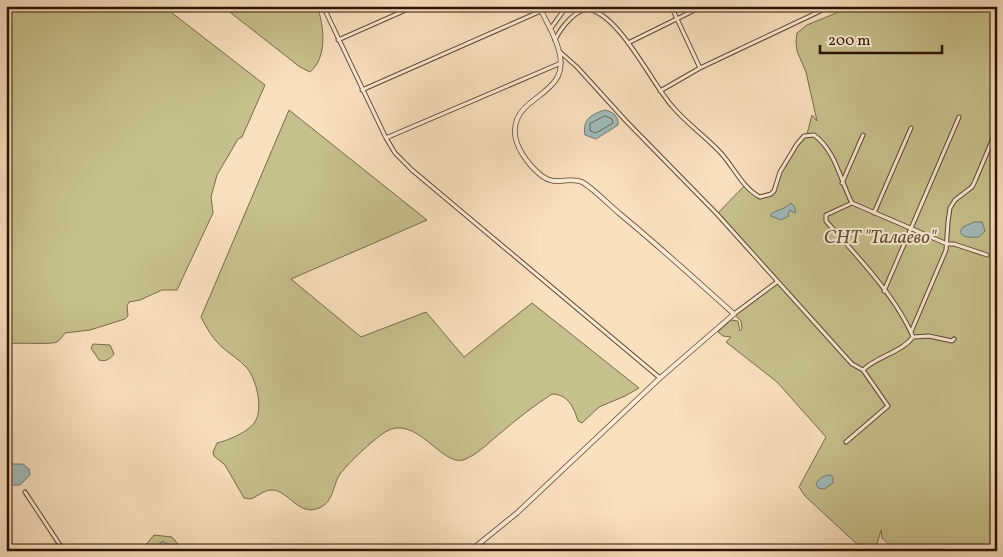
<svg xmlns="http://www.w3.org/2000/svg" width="1003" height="557" font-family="Vollkorn,serif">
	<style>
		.green { fill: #c5c08c; stroke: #796846 }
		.water { fill: #a1bbba; stroke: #737770 }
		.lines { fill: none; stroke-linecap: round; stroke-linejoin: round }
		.shore { stroke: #67665d; stroke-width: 1 }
		.minor-casing { stroke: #604430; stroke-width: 5 }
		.tertiary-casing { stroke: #604430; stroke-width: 5.5 }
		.minor { stroke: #fbebd5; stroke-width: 3 }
		.tertiary { stroke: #fbebd5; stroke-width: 4 }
		.labels { text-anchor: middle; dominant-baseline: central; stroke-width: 4; stroke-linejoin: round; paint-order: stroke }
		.park-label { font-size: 19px; font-style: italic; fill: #624e31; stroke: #fbebd5 }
	</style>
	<rect width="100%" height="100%" fill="#f9e0be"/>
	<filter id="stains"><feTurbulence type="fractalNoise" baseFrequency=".004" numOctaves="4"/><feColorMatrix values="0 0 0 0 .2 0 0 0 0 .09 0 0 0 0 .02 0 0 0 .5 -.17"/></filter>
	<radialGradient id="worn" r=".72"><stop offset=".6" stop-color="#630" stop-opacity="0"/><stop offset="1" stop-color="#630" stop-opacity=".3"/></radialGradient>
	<path class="green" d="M6 6H163L265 85 242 137 238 139 217 175 211 197 213 213 177 290H162L140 300 129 302 127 306 128 316 125 319 90 330 65 333C63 336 60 340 57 342 50 345 18 342 6 344Z
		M222 6H317C324 25 328 57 310 72L300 67Z
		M853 6H995L997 10V551H896L882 538 881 530 875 551H865L859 546 805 496 799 487 826 437 777 382 726 342 731 337 723 336 718 332 731 320 738 321 740 331 742 329 741 321 734 314 777 282 717 214 746 184 760 197 766 196 774 190 778 177 797 144 807 134 812 115 817 121 806 72 797 51 796 41 797 33 807 25Z
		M289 110 427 220 291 279 361 337 426 312 464 357 532 303 639 388 625 396 599 407 582 423 578 421C574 408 568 394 552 394 535 405 518 418 503 431 491 440 478 455 463 460 441 466 416 413 385 432 372 441 350 461 340 474 333 484 334 502 319 508 299 517 288 490 272 490 264 490 258 496 251 499L244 498 225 465 214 456 213 452 217 443C229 440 251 431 256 420 263 406 256 379 247 368 240 360 231 355 223 348 213 339 207 329 201 317Z
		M93 344 110 345 114 354C110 359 106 362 99 360L91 348Z
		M154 535 172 537 184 551H135L144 547Z"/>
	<path class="water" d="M605 110C613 112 619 116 618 125L596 139 585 135C582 120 591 114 605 110Z
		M791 203 794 206 796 212 794 213 790 210 788 214 789 216 781 220 771 216V214C779 209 785 209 791 203Z
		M974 222H982L985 231 979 237C972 237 964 239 960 232L963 227Z
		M6 464H23L29 469 30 475 20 485H13L6 478Z
		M831 475 833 478V483L824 489 818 488 816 484C819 478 824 475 831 475Z
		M162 541 170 545 174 551H154L158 548Z"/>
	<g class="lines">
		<path class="shore" d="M605 116 612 119 613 123 596 133 590 131V124Z"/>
		<defs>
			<path id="minor" d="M323 6 386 138 395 153 412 170 660 378
				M671 6 700 68
				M551 28 567 6
				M338 40 415 6
				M555 40C560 29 577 6 591 10 621 18 651 82 672 106 686 123 704 135 719 151 733 165 742 188 760 197L771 194 774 191 780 172 797 144 804 136 814 135C836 151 840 180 852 203L826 215V221C855 254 896 296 913 337 901 353 877 356 863 370
				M628 43 703 6
				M560 52 577 67 626 121 717 214 852 364 863 370 888 406 846 442
				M362 90 541 11
				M660 91 700 68 831 6
				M386 138 561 63
				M842 183 863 135
				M852 203 947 244H954L987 255
				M874 213 911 128
				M884 291 959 117
				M734 314 777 282
				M911 332 946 250 948 222 950 208 955 200 972 187 975 181 997 129
				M913 337 929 336 952 341 954 339
				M25 492 64 551"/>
			<path id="tertiary" d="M470 551 517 513 660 378 734 314C696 280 659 246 620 214 609 205 593 188 582 182 569 176 557 187 542 176 528 165 513 145 515 128 518 94 571 95 559 51 555 34 546 22 539 6"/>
		</defs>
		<use href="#minor" class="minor-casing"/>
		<use href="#tertiary" class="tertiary-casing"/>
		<use href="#minor" class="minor"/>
		<use href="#tertiary" class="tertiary"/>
	</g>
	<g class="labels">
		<g class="park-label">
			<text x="880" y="238">СНТ "Талаево"</text>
		</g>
	</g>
	<rect width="1003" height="557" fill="none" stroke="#f9e0be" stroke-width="25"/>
	<rect x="8" y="8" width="988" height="542" fill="none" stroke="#2d1000" stroke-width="2.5"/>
	<rect x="12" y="12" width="978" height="532" fill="none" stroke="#2d1000"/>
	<path d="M820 45v8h122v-8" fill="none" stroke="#2d1000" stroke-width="2.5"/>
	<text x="828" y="45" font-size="15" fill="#2d1000" stroke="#fbebd5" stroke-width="4" paint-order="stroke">200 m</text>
	<rect width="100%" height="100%" filter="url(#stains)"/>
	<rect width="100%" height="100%" fill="url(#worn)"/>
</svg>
